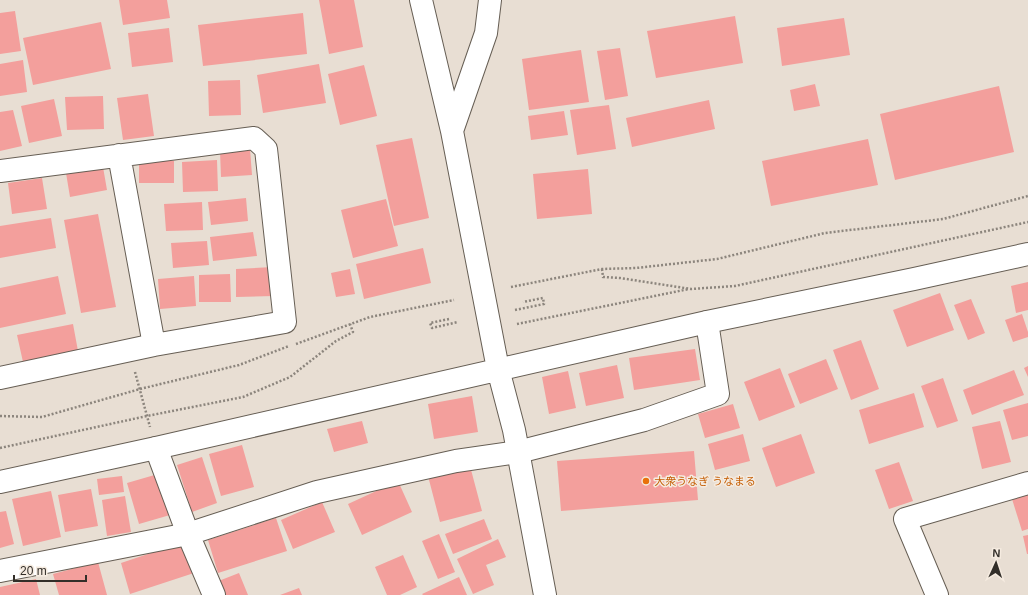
<svg xmlns="http://www.w3.org/2000/svg" width="1028" height="595" font-family="Arial,'Noto Sans JP',sans-serif">
	<style>
		.building { fill: #f39f9c }
		.lines { fill: none; stroke-linecap: round; stroke-linejoin: round }
		.street-casing { stroke: #665e54; stroke-width: 24 }
		.secondary-casing { stroke: #665e54; stroke-width: 24 }
		.path { stroke: #8c857d; stroke-width: 2.5; stroke-dasharray: 2 2; stroke-linecap: butt }
		.street { stroke: #fff; stroke-width: 22 }
		.secondary { stroke: #fff; stroke-width: 22 }
		.food-dot { fill: #e8710a; stroke: #f5ebe0; stroke-width: 1.5 }
		.labels { text-anchor: middle; dominant-baseline: central; stroke-width: 3; stroke-linejoin: round; paint-order: stroke }
		.food-label { font-size: 11px; fill: #c56008; stroke: #f5ebe0; text-anchor: start }
	</style>
	<rect width="100%" height="100%" fill="#e8ded3"/>
	<path class="building" d="M119 0H167L170 18 123 25Z
		M319 0H354L363 47 329 54Z
		M15 11 21 51 0 54V13Z
		M303 13 307 54 203 66 198 25Z
		M735 16 743 63 656 78 647 31Z
		M844 18 850 55 782 66 777 28Z
		M101 22 111 69 33 85 23 38Z
		M169 28 173 62 132 67 128 33Z
		M620 48 628 96 605 100 597 51Z
		M581 50 589 102 529 110 522 59Z
		M23 60 27 92 0 96V64Z
		M319 64 326 103 263 113 257 75Z
		M364 65 377 116 340 125 328 74Z
		M240 80 241 115 209 116 208 81Z
		M815 84 820 106 794 111 790 90Z
		M999 86 1014 152 895 180 880 114Z
		M148 94 154 136 123 140 117 98Z
		M103 96 104 129 67 130 65 97Z
		M54 99 62 136 29 143 21 106Z
		M709 100 715 129 632 147 626 118Z
		M609 105 616 149 577 155 570 110Z
		M13 110 22 146 0 151V112Z
		M564 111 568 135 531 140 528 116Z
		M412 138 429 218 394 226 376 145Z
		M868 139 878 185 771 206 762 161Z
		M250 149 252 175 221 177 220 151Z
		M217 160 218 191 183 192 182 162Z
		M139 161H174V183H139Z
		M103 167 107 190 70 197 66 173Z
		M588 169 592 214 537 219 533 174Z
		M42 178 47 209 12 214 8 183Z
		M246 198 248 221 211 225 208 202Z
		M386 199 398 246 353 258 341 210Z
		M202 202 203 230 166 231 164 204Z
		M98 214 116 307 81 313 64 220Z
		M51 218 56 248 0 258V226Z
		M253 232 257 256 213 261 210 237Z
		M207 241 209 265 173 268 171 243Z
		M423 248 431 283 364 299 356 264Z
		M273 267 274 296 236 297V269Z
		M350 269 355 294 336 297 331 273Z
		M230 274 231 302H199V275Z
		M58 276 66 314 0 328V288Z
		M194 276 196 306 160 309 158 279Z
		M1028 282V310L1016 313 1011 286Z
		M940 293 954 330 907 347 893 310Z
		M971 299 985 333 968 340 954 305Z
		M1022 314 1028 332V337L1013 342 1005 320Z
		M73 324 78 351 23 362 17 335Z
		M861 340 879 389 851 400 833 350Z
		M695 349 700 380 634 390 629 358Z
		M826 359 838 389 800 404 788 374Z
		M617 365 624 398 586 406 579 373Z
		M1028 366V377L1024 368Z
		M780 368 795 407 759 421 744 382Z
		M1014 370 1024 395 972 415 963 390Z
		M568 371 576 408 549 414 542 377Z
		M943 378 958 421 937 428 921 386Z
		M914 393 924 427 869 444 859 410Z
		M472 396 478 432 434 439 428 404Z
		M1028 403V436L1012 440 1003 410Z
		M733 404 740 428 705 438 698 414Z
		M362 421 368 443 334 452 327 429Z
		M1000 421 1011 462 982 469 972 427Z
		M743 434 750 461 715 470 708 444Z
		M801 434 815 473 776 487 762 448Z
		M242 445 254 487 221 496 209 454Z
		M694 451 698 500 561 511 557 461Z
		M202 457 217 503 192 512 177 465Z
		M899 462 913 501 889 509 875 470Z
		M470 466 482 511 440 522 428 476Z
		M158 474 170 515 139 524 127 483Z
		M122 476 124 492 99 495 97 479Z
		M398 481 412 512 362 535 348 504Z
		M91 489 98 526 65 532 58 495Z
		M51 491 61 537 23 546 12 499Z
		M1028 494V529L1022 531 1012 499Z
		M125 496 131 532 107 536 102 500Z
		M322 502 335 532 293 549 281 520Z
		M6 511 14 544 0 548V512Z
		M276 518 287 551 218 573 208 540Z
		M484 519 492 539 453 554 445 534Z
		M439 534 455 572 438 579 422 541Z
		M1028 535V554H1027L1023 536Z
		M498 539 506 557 486 565 494 585 473 594 457 559Z
		M184 542 194 573 130 594 121 563Z
		M403 555 417 587 400 595H387L375 567Z
		M98 562 107 595H59L53 574Z
		M239 573 248 595H221L216 582Z
		M459 577 467 595H423L422 594Z
		M36 579 40 595H0V587Z
		M299 588 302 595H280Z"/>
	<g class="lines">
		<defs>
			<path id="street" d="M119 155 154 345
				M0 171 254 138 266 149 285 322 154 345 0 378
				M156 448 188 534 214 595
				M0 571 188 534 317 492 456 461 518 452 644 420 718 394 707 322
				M937 595 905 519 1028 483"/>
			<path id="secondary" d="M421 0 452 131 498 369 514 430 545 595
				M452 131 486 33 490 0
				M0 482 156 448 707 322 914 279 1028 254"/>
		</defs>
		<use href="#street" class="street-casing"/>
		<use href="#secondary" class="secondary-casing"/>
		<path class="path" d="M602 269 603 277 620 278 691 289 735 286 1028 222
			M511 287 602 269 636 268 717 259 825 233 943 219 1028 196
			M515 310 544 304 543 298 523 302
			M449 319 430 323 432 328 458 322
			M517 324 689 289
			M296 344 370 317 454 300
			M135 372 150 427
			M0 416 42 417 140 389 239 365 289 346
			M0 448 147 416 243 397 290 377 336 341 353 332 350 324"/>
		<use href="#street" class="street"/>
		<use href="#secondary" class="secondary"/>
	</g>
	<circle class="food-dot" cx="646" cy="481" r="4"/>
	<g class="labels">
		<g class="food-label">
			<text x="654" y="481">大衆うなぎ うなまる</text>
		</g>
	</g>
	<g transform="translate(996 563) rotate(3)" stroke="#f5ebe0" stroke-width="3" paint-order="stroke">
	<path d="M0-3L7 15L0 10L-7 15Z" fill="#322e29"/>
	<text y="-6" font-size="11" font-weight="bold" text-anchor="middle" fill="#322e29">N</text>
	</g>
	<path d="M14 575v6h72v-6" fill="none" stroke="#322e29" stroke-width="2"/>
	<text x="20" y="575" font-size="12" fill="#322e29" stroke="#f5ebe0" stroke-width="3" paint-order="stroke">20 m</text>
</svg>
